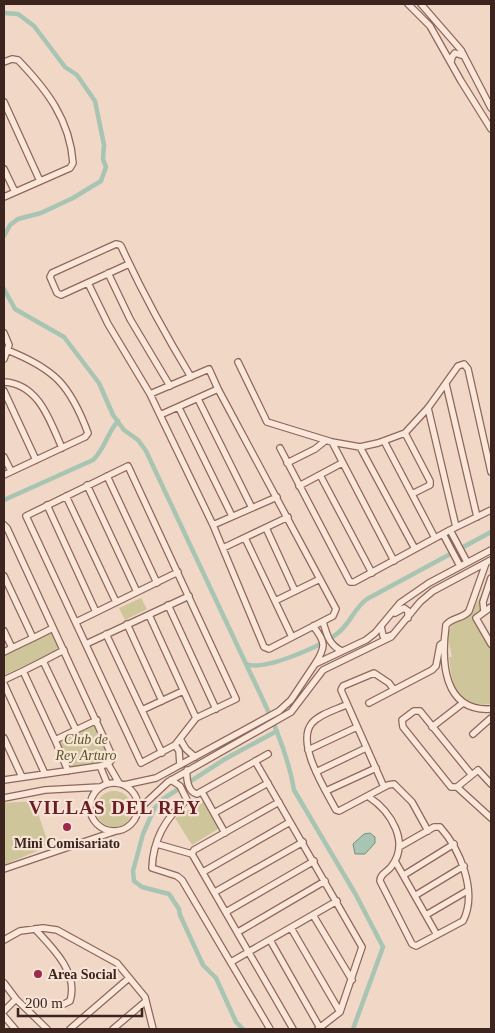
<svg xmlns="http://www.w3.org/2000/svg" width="495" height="1033" font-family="'Times New Roman',serif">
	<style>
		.green { fill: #cfc59a }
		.water { fill: #a8c4b3; stroke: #6e937f }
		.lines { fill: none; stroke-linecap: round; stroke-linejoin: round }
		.canal { stroke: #a8c4b3; stroke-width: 4.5 }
		.minor-casing { stroke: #8d675b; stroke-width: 8 }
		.minor { stroke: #fae7da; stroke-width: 5.5 }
		.poi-dot { fill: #9e294c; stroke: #f7e4d6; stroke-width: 2 }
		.labels { text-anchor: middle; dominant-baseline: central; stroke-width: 4.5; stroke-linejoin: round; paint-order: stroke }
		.park-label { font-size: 14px; font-style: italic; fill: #595725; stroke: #f7e4d6 }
		.poi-label { font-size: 14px; font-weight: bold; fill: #3c251f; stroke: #f7e4d6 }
		.district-label { font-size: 19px; font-weight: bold; letter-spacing: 1px; fill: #6a1d24; stroke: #f7e4d6 }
	</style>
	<rect width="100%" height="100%" fill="#f0d7c6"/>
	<path class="green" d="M483 592 479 603 482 609 474 616 491 645V704C456 707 452 686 449 657H452L447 634 454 622 470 614Z
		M141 598 147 609 125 620 119 608Z
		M52 632 60 649 4 675V655Z
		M97 720 112 761 68 771 55 740Z
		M96 809a18 18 0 1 1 36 0a18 18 0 1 1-36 0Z
		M34 801 47 840 44 848 4 865V803Z
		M203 802 218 829 192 845 175 818Z"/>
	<path class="water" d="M370 833 375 837V843L365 854H355L353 844 364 834Z"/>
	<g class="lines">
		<path class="canal" d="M4 13 18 14 34 26 65 67 77 75 95 101 104 145 103 159 106 167 101 181 73 198 41 213 18 219 10 225 4 236
			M4 289 15 309 64 337 99 383 113 415 124 430 138 440 146 451 246 664C264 672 323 645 338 633 351 623 354 608 367 599L491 532
			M4 500 93 460C105 449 107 433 118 421
			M246 664C265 704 287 747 294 790L356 895 383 947 353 1029
			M243 1029 236 1022 216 978 203 965 180 915 179 909 169 894 142 887 134 881 133 871 143 834 154 809 163 799 225 759 277 731"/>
		<defs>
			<path id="minor" d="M408 4 430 26 461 81 491 129
				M421 4 461 50 491 108
				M4 62 12 59 18 60C47 90 70 120 73 163L70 168 4 197
				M451 62 452 57 455 53 464 56
				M4 102 40 181
				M4 169 15 192
				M129 264 61 295 57 293 50 277 52 273 116 244 120 245 121 246C142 292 165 334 191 377
				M108 273 130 319 170 386
				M88 283 108 324 150 394
				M4 333 9 345 4 359
				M238 362 267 422 332 442 360 447 378 443 405 433 428 408 458 366 464 364 468 369 491 472
				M4 382C39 384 50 421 62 448
				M446 384 477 517
				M218 389 336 609 333 616 269 649 264 647 213 525 160 415Z
				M4 391 36 460
				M198 399 252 508
				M179 408 232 516
				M428 408 456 527
				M160 415 150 394 209 369 218 389
				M405 433 430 481V485L412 494
				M384 441 435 538
				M332 442 394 561
				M360 447 415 549
				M280 448 350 582H354L450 530 491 510
				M4 457 11 471
				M287 463 315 449 325 441
				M128 466 236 699 196 718 175 745 141 763 26 516Z
				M4 475 85 437 88 433C70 385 55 369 7 350
				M320 475 372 573
				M107 476 157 583
				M87 485 137 592
				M299 486 342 463
				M66 496 116 602
				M47 505 96 612
				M4 525 7 528 113 758 108 764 100 766 4 780
				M213 525 277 497
				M266 528 295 591
				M450 530 467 562
				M443 534 460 566
				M245 538 292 637
				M223 548 288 517
				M486 563 469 611C463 619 452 617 446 625 441 661 443 712 491 709
				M4 576 33 638 12 648
				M275 601 320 579
				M168 605 216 709
				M491 607 476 618 491 644
				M484 612 483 602 491 578
				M395 613 404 608 408 611V618
				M149 615 196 718
				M76 622 178 572
				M323 622C327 635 329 645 342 651
				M127 624 162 701
				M313 626C326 642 326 647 315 664
				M381 626 383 636 387 637 392 635
				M4 631 12 648 4 652
				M106 634 162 753
				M33 638 53 628
				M86 644 189 596
				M64 650 43 661 76 730
				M43 661 23 671 55 740
				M4 680 23 671
				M4 684 45 774
				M369 703 432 670 436 666 440 645 444 642
				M346 705C335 710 320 714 312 723 295 743 326 791 336 810L339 811 388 785 394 784 412 802 428 831
				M142 710 183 691
				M432 727 463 703
				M473 734 491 718
				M4 738 22 777
				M180 739 186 749 195 757
				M175 745 179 751 180 765
				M308 750 357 727
				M255 761 362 947 340 1012 318 1029
				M108 764 119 783
				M100 766 107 783
				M187 770C186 779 188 792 197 794L268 754
				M68 771 55 740 97 720
				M316 772 366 748
				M471 774 420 711H414L402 720 403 727 451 787H457L478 770 491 784
				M171 780 180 786 187 800C166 817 153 840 152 868L177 876 182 880 270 1029
				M90 807a24 24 0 1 1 48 0a24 24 0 1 1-48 0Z
				M124 785 156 778 279 711 291 700 315 664 366 640 375 633 400 603 429 583 491 550
				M384 787 341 690 343 686 374 673 389 683 394 690
				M457 787 491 818
				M326 791 376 768
				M202 792 225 833
				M369 797C390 811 411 842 391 867 387 872 380 874 380 881L412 944 416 946 463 921C478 892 460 849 440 827H434L399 847
				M4 798 45 790 100 787
				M137 811 168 782 291 712 323 670 391 637 420 602 433 591 491 560
				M214 813 268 783
				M157 844 192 854 194 850 279 802
				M192 854 293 1029
				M395 861 437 935
				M4 869 116 831
				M203 872 290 822
				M404 875 454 844
				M215 892 303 842
				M416 895 464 866
				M226 912 314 861
				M313 915 352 980
				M426 915 467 891
				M291 928 340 1012
				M35 929C52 947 79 973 70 1001L64 1004
				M238 932 325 881
				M4 940 20 931 43 928 57 930 117 963 145 997 153 1029
				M270 940 320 1028
				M231 962 337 901
				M4 983 16 999 47 1029
				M4 1011 16 999
				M4 1016 15 1029
				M70 1029 129 978
				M113 1029 146 1001"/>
		</defs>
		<use href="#minor" class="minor-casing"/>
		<use href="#minor" class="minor"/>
	</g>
	<g class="poi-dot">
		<circle cx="67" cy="827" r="5"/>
		<circle cx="38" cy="974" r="5"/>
	</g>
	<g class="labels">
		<g class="park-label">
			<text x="86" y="739">Club de<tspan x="86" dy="16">Rey Arturo</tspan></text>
		</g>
		<g class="poi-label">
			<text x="67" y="843">Mini Comisariato</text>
			<text x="48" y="974" text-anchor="start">Area Social</text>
		</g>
		<g class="district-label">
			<text x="115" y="807">VILLAS DEL REY</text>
		</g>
	</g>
	<rect width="495" height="1033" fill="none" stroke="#3c251f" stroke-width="10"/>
	<path d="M18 1008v8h124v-8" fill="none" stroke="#3c251f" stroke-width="2.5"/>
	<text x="25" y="1008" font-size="15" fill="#3c251f" stroke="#f7e4d6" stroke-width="4" paint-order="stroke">200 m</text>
</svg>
